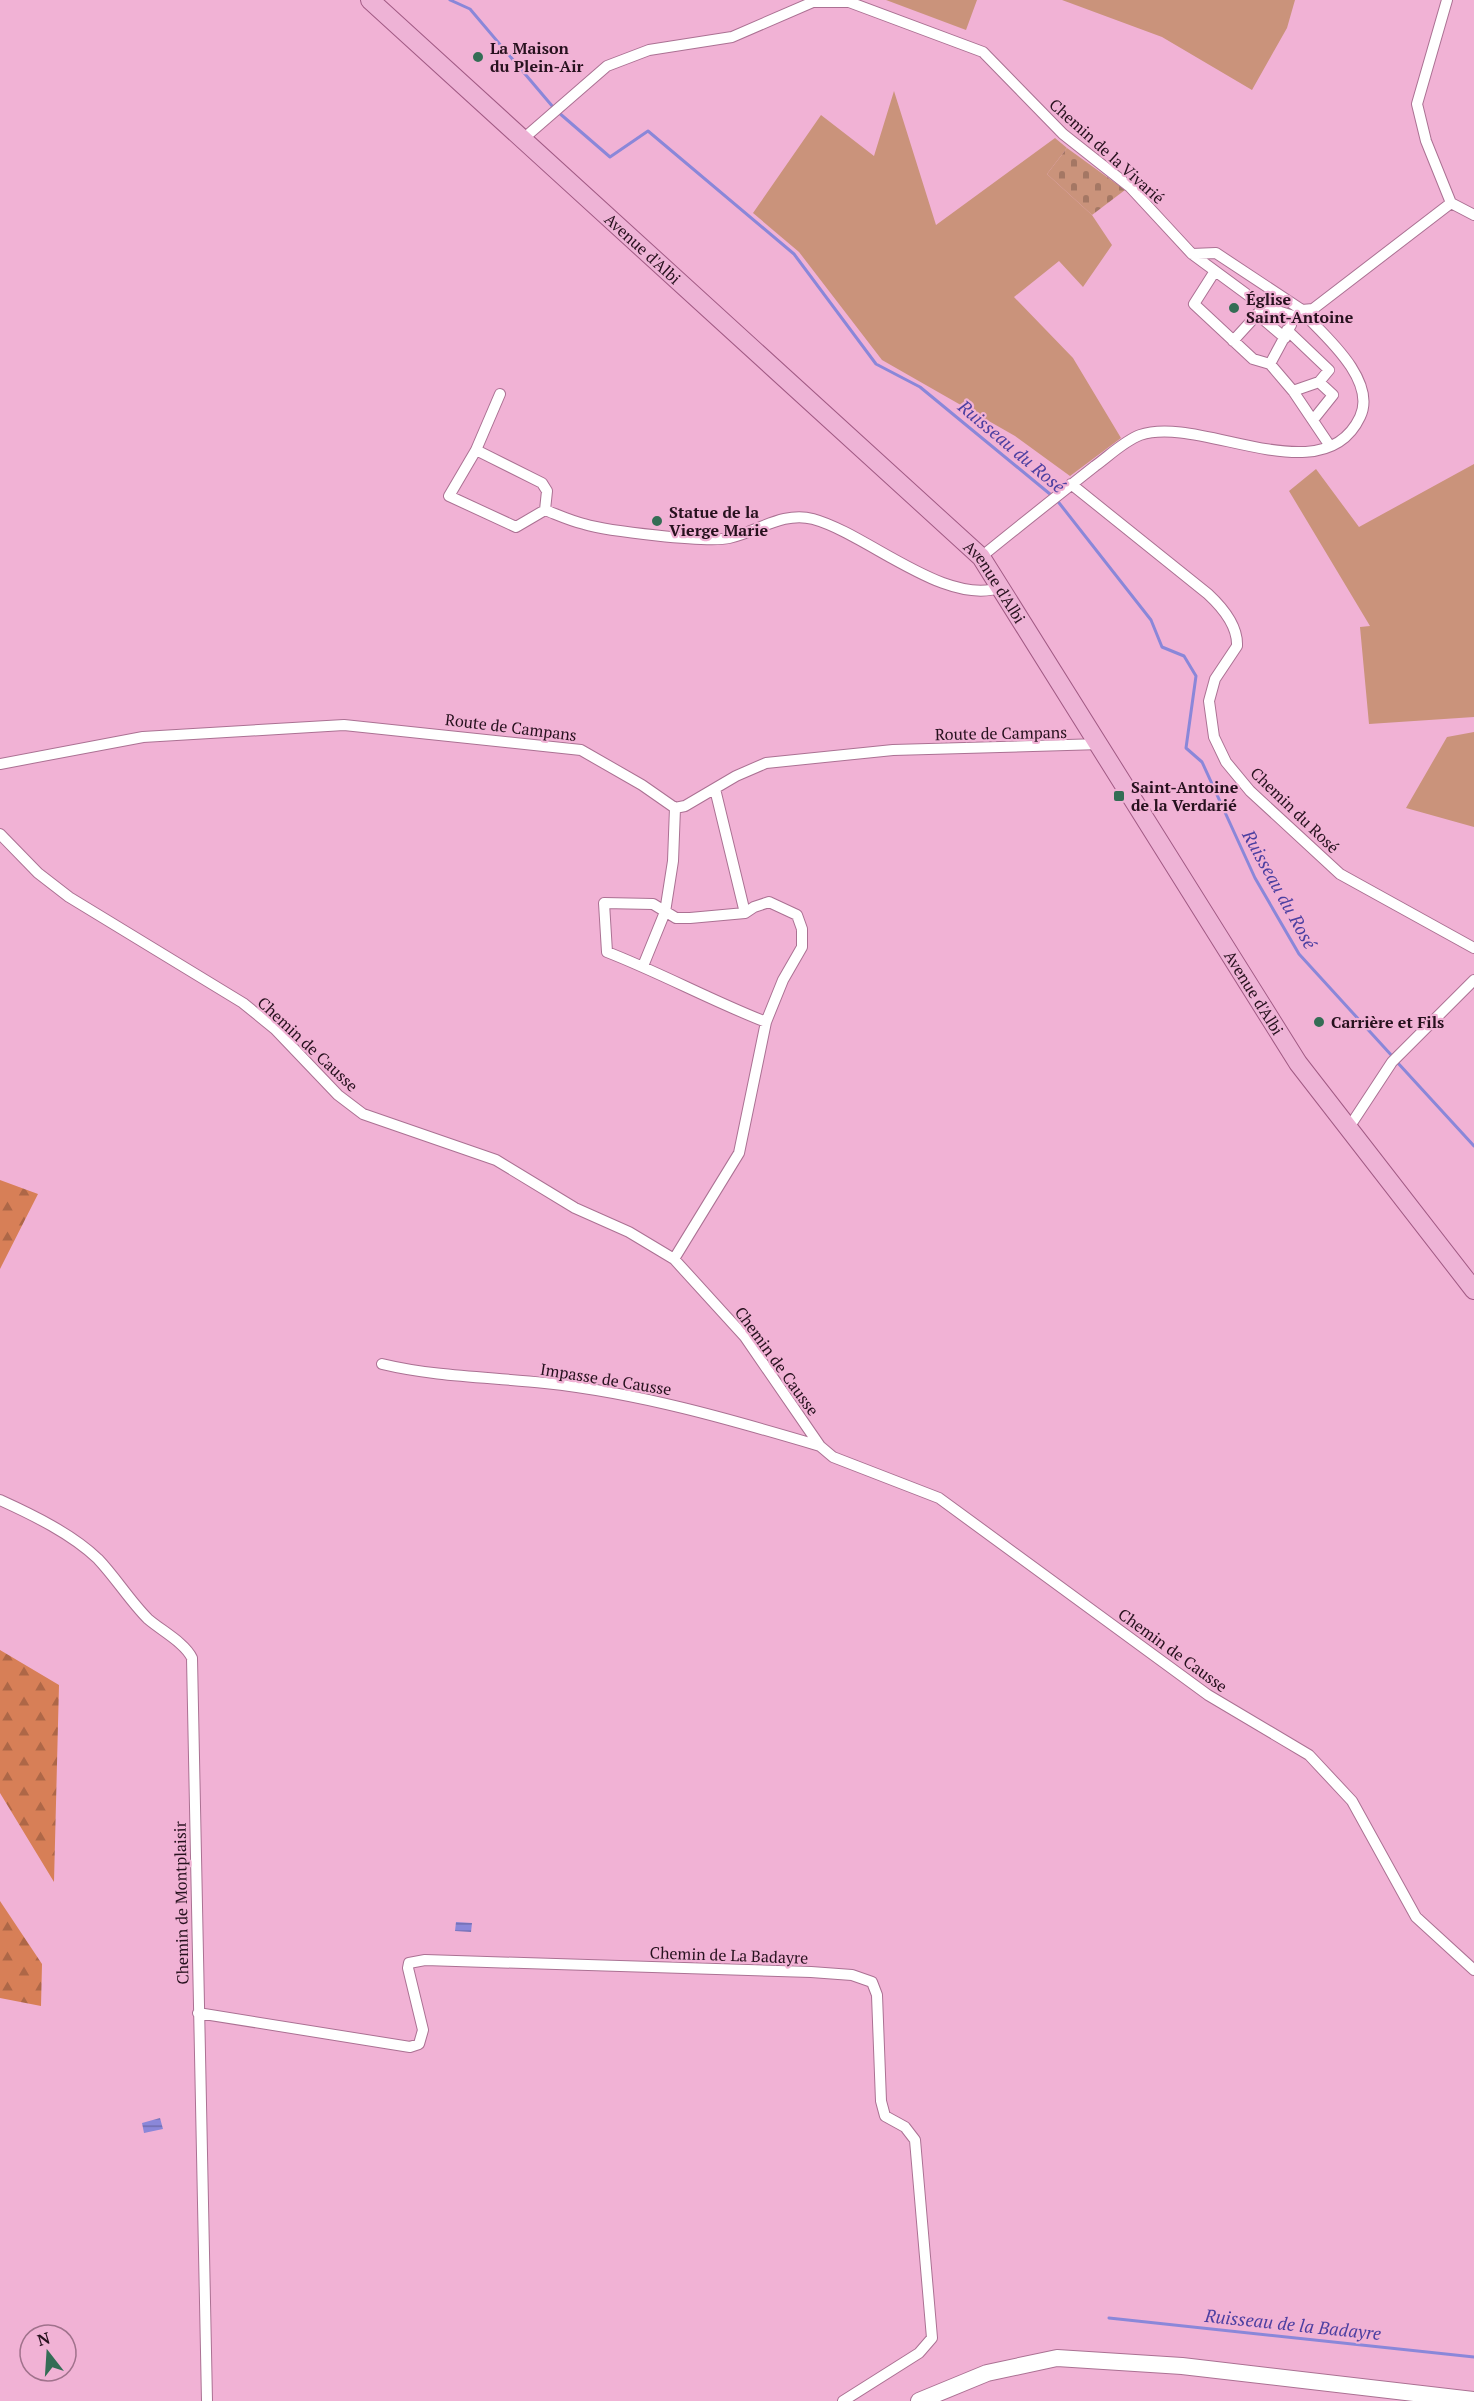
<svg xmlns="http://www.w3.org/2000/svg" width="1474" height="2401" font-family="'PT Serif',serif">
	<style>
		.grass { fill: #ca937b }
		.forest { fill: url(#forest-firs) }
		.cemetery { fill: url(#cemetery-stones) }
		.water { fill: url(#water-rules) }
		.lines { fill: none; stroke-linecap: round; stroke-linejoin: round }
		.stream { stroke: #8a87d9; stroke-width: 3 }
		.minor-casing { stroke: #ab7193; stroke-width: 12 }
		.secondary-casing { stroke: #ab7193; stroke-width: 18 }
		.primary-casing { stroke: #a15a84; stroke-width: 20 }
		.minor { stroke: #fff; stroke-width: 10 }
		.secondary { stroke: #fff; stroke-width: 16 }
		.primary { stroke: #eeb3d6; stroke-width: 18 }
		.poi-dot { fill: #346d55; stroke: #f1b2d5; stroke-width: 2 }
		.labels { text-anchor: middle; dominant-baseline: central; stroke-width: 4.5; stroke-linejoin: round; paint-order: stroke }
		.poi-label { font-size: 16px; font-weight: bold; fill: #27111e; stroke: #f1b2d5; text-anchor: start }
		.street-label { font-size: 16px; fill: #27111e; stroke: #f1b2d5 }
		.water-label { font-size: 18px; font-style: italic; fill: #4c3fa1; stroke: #f1b2d5 }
	</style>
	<defs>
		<pattern id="forest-firs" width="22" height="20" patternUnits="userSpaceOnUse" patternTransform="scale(1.5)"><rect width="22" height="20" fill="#d77f57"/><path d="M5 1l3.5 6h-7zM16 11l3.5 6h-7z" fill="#ae6747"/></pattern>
		<pattern id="cemetery-stones" width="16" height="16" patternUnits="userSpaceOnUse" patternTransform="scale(1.5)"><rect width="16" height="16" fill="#ca937b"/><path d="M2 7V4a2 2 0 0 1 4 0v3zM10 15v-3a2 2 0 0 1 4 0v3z" fill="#a47764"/></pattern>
		<pattern id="water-rules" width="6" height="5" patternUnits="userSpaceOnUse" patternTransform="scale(1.5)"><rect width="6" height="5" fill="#8a87d9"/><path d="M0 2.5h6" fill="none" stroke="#716daf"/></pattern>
	</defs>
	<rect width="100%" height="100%" fill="#f1b2d5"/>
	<path class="grass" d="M886 0H977L966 30Z
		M1062 0H1295L1287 28 1252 90 1162 37Z
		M894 91 936 225 1055 138 1067 148 1047 174 1092 215 1112 245 1083 287 1059 261 1014 297 1073 358 1121 438 1070 476 1015 436 882 360 799 252 753 213 821 115 874 156Z
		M1474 464V717L1369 724 1360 627 1370 626 1289 491 1316 469 1359 527Z
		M1474 732V827L1406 808 1447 737Z"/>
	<path class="forest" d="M0 1180 38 1194 0 1269Z
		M0 1650 59 1685 54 1882 0 1793Z
		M0 1901 42 1964 41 2006 0 1998Z"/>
	<path class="cemetery" d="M1067 148 1125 190 1092 215 1047 174Z"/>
	<path class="water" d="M456 1922 472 1923 471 1932 455 1931Z
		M160 2118 163 2129 144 2133 142 2123Z
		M1352 2327 1370 2329 1369 2337 1352 2336Z"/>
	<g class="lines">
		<path class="stream" d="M450 0 470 9 553 107
			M558 112 610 157 648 131 794 254 876 364 920 387 1056 499 1151 620 1162 647 1184 656 1196 676 1186 748 1202 762 1255 878 1299 954 1393 1057
			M1397 1062 1474 1146
			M1109 2318 1474 2357"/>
		<defs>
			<path id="minor" d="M1447 0 1417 104 1426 141 1451 203
				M523 139 607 66 649 50 732 37 813 2H849L983 52 1063 134 1130 187 1192 254 1216 253 1302 310 1313 309
				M1451 203 1474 215
				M1192 254 1264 307 1297 317
				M1215 271 1194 304 1253 359 1270 364 1293 391 1330 446
				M1257 314 1285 338
				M1287 330 1329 370 1319 382 1293 391
				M1233 341 1264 307
				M1270 364 1291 325
				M500 394 476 450 449 496 516 527 545 510
				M1313 420 1333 395 1319 382
				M476 450 542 483 547 491 545 510
				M1071 484 1208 594C1222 607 1238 626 1237 646L1215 679 1209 701 1214 737 1226 762 1250 791 1340 874 1474 948
				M545 510C558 515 571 521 584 524 607 531 707 543 729 538 757 532 783 511 813 519 868 534 946 608 1002 587
				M981 557C1019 526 1057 496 1095 466 1109 456 1124 441 1140 435 1200 414 1323 496 1360 417 1376 384 1333 343 1312 322L1313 309 1451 203
				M0 764 143 737 344 725 581 750 642 785 675 808 685 806 736 776 766 763 893 750 1101 744
				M715 789 745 913
				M0 834 38 873 69 897 243 1003 275 1029 338 1095 363 1114 496 1160 575 1208 629 1232 674 1259 745 1337 820 1446 833 1457 939 1498 1208 1695 1309 1755 1352 1801 1416 1917 1474 1970
				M643 966 665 912 673 861 675 808
				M1348 1129 1392 1062 1474 980
				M674 1259 739 1153 766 1022 783 980 802 947V929L797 915 769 902 754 907 745 913 690 918H676L653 904 604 903 607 952C661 973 712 1001 766 1022
				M382 1364C436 1377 490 1377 545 1383 639 1393 729 1419 820 1446
				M0 1500C33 1515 72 1534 98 1559 116 1578 130 1601 148 1619 162 1631 185 1643 192 1658L207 2401
				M198 2013 410 2047 419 2044 423 2030 408 1968 409 1963 425 1960 811 1972 852 1975 872 1982 877 1995 881 2101 885 2116 905 2127 915 2140 932 2338 919 2353 843 2401"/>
			<path id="secondary" d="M919 2401 987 2373 1057 2358 1182 2366 1474 2400"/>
			<g id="primary">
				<path id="s1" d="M370 0 981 557 1298 1063 1474 1290"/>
			</g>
		</defs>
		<use href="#minor" class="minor-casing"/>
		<use href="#secondary" class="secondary-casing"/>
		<use href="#primary" class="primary-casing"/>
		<use href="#minor" class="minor"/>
		<use href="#secondary" class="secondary"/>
		<use href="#primary" class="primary"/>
	</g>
	<g class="poi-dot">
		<circle cx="478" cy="57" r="6"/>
		<circle cx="1234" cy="308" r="6"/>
		<circle cx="657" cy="521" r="6"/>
		<rect x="1113" y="790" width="12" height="12" rx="3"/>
		<circle cx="1319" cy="1022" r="6"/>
	</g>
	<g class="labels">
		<g class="poi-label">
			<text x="490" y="48">La Maison<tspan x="490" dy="18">du Plein-Air</tspan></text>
			<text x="1246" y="299">Église<tspan x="1246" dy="18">Saint-Antoine</tspan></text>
			<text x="669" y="512">Statue de la<tspan x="669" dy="18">Vierge Marie</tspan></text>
			<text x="1131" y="787">Saint-Antoine<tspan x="1131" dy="18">de la Verdarié</tspan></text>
			<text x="1331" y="1022">Carrière et Fils</text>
		</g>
		<g class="street-label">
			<text transform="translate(1107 151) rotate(42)">Chemin de la Vivarié</text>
			<text stroke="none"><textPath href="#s1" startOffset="369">Avenue d'Albi</textPath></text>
			<text stroke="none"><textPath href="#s1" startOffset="855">Avenue d'Albi</textPath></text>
			<text transform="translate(511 727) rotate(7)">Route de Campans</text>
			<text transform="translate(1001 733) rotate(-1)">Route de Campans</text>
			<text transform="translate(1295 810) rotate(44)">Chemin du Rosé</text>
			<text stroke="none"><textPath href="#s1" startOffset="1341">Avenue d'Albi</textPath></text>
			<text transform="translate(308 1044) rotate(43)">Chemin de Causse</text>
			<text transform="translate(777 1361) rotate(54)">Chemin de Causse</text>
			<text transform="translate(606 1379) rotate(9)">Impasse de Causse</text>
			<text transform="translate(1173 1650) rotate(36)">Chemin de Causse</text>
			<text transform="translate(181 1903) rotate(-91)">Chemin de Montplaisir</text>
			<text transform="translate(729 1955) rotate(2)">Chemin de La Badayre</text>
		</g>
		<g class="water-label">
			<text transform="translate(1012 446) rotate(40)">Ruisseau du Rosé</text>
			<text transform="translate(1280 889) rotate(61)">Ruisseau du Rosé</text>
			<text transform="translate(1293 2324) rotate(6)">Ruisseau de la Badayre</text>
		</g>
	</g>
	<g transform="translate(48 2353) rotate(343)"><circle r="28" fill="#f1b2d5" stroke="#a0728c" stroke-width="1.5"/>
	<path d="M0-4.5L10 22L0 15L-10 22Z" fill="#346d55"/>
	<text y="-9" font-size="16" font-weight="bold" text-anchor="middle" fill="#27111e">N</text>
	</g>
</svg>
